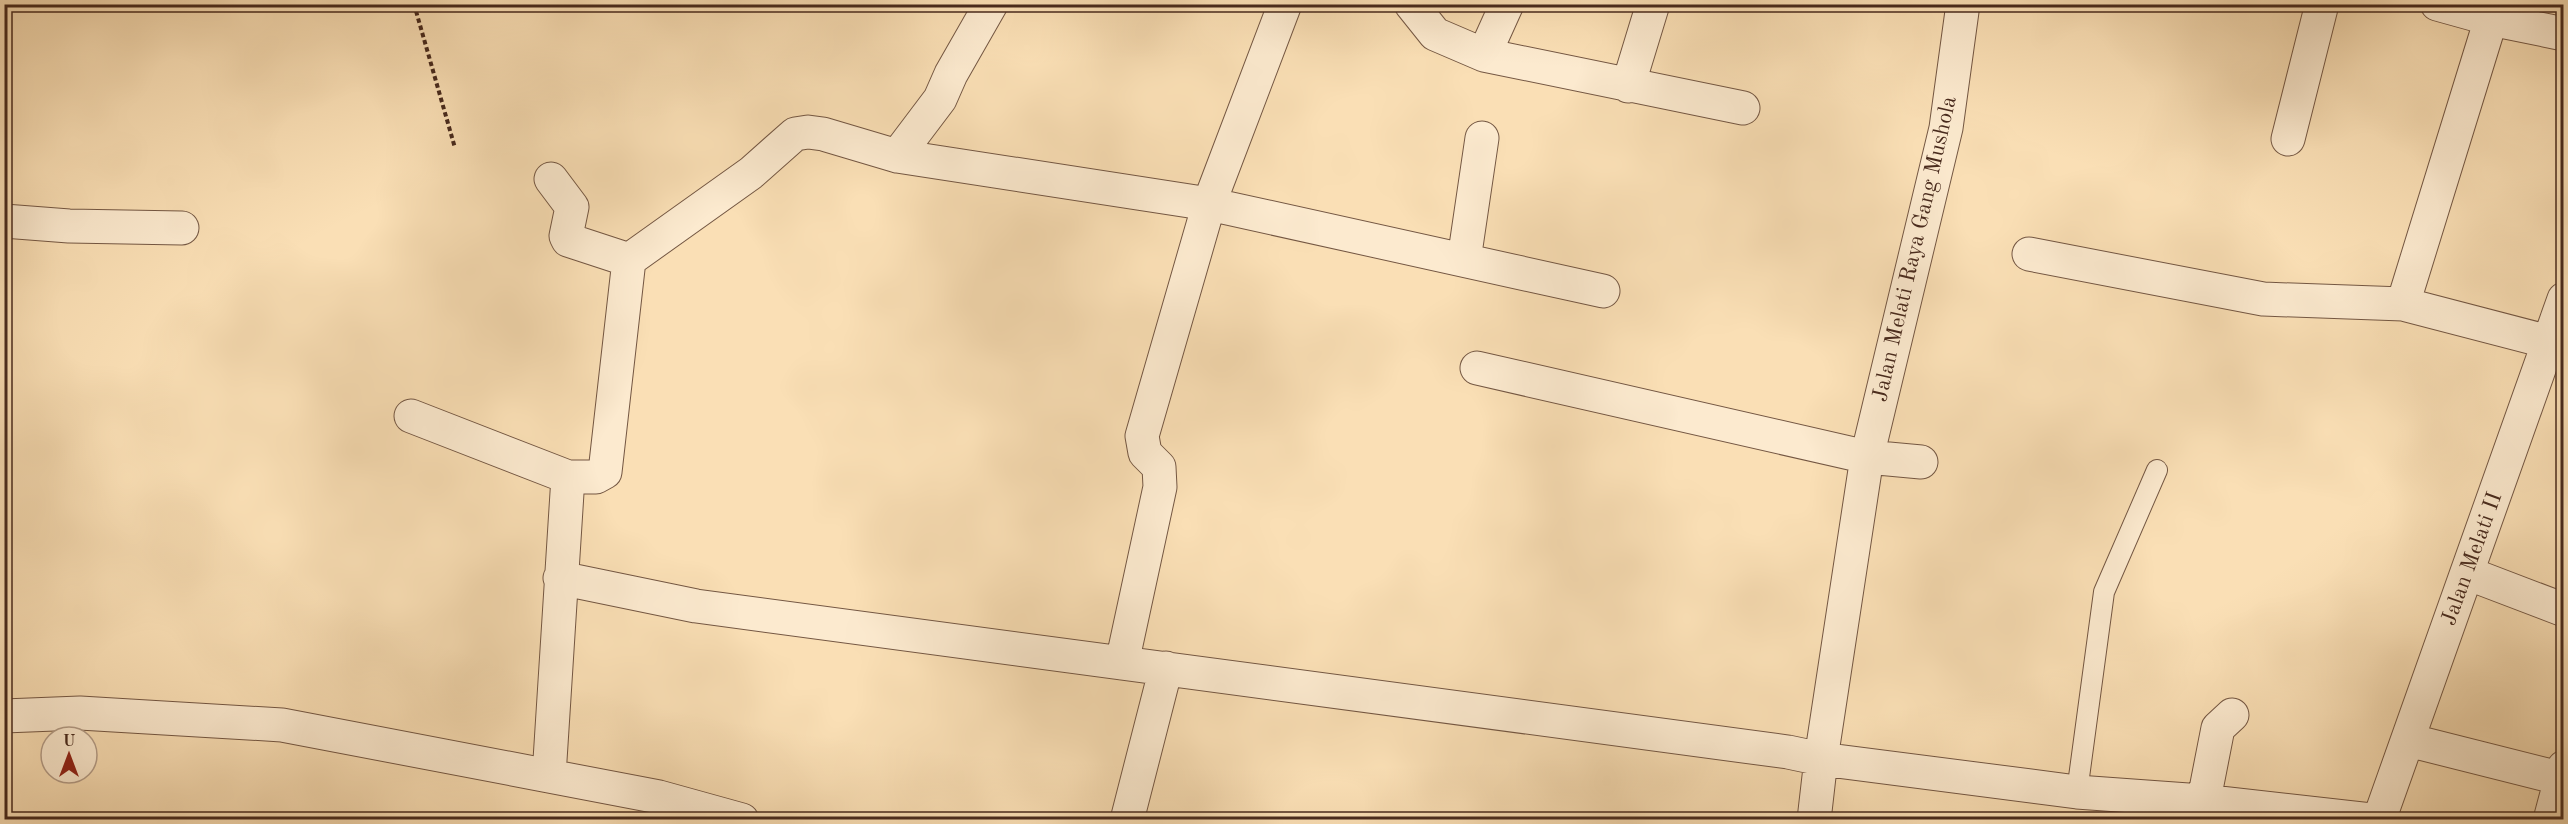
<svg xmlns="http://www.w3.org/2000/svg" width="2568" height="824" font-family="'Old Standard TT',serif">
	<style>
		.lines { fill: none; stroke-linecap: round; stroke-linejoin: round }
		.service-casing { stroke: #745743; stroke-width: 22 }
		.minor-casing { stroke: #745743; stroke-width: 35 }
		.path { stroke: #482a1d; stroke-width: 4; stroke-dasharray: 4.5 3; stroke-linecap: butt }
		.service { stroke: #fceacf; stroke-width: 20 }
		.minor { stroke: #fceacf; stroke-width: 33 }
		.labels { text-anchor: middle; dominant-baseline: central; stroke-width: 5; stroke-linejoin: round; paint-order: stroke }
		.street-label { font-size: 22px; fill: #482a1d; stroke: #fceacf }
	</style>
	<rect width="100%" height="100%" fill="#fadfb5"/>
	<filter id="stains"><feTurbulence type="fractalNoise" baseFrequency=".00333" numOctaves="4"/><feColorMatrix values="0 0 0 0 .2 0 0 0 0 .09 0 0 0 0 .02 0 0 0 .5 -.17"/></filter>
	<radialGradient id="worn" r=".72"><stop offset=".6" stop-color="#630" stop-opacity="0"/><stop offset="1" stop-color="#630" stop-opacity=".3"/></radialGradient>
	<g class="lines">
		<defs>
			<path id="service" d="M2077 792 2104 592 2157 470"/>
			<path id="minor" d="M1411 4 1435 34 1484 55 1743 108
				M2437 4 2491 19 2564 34
				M1484 55 1507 4
				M1628 86 1653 4
				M2288 139 2322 4
				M897 156 940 99 951 74 991 4
				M551 179 572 207 566 236 568 240 629 260
				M4 221 69 226 182 228
				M2029 254 2263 299 2403 304 2549 342
				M1464 260 1482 138
				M2403 304 2491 19 2493 4
				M1477 368 1867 457 1946 128 1963 4
				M411 416 568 477H596L605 472 629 260 751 173 795 134 808 132 823 134 897 156 1209 204 1603 291
				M2467 573 2564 610
				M560 578 696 606 1788 752 1821 759 2077 792 2202 801 2371 820
				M1122 663 1160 487 1159 467 1145 453 1142 436 1209 204 1285 4
				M4 716 80 713 282 725 659 797 742 820
				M2408 740 2559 778
				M549 776 568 477
				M1127 820 1166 668
				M1814 820 1821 759 1867 457 1921 462
				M2200 820 2218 728 2232 715
				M2379 820 2564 299
				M2550 820 2564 767"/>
		</defs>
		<use href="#service" class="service-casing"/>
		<use href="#minor" class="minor-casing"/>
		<path class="path" d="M414 4 455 148"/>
		<use href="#service" class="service"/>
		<use href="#minor" class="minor"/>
	</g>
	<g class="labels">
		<g class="street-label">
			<text transform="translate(1915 249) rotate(-77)">Jalan Melati Raya Gang Mushola</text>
			<text transform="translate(2472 559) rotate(-70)">Jalan Melati II</text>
		</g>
	</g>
	<rect width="2568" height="824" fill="none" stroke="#fadfb5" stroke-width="24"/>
	<rect x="6" y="6" width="2556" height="812" fill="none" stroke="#482a1d" stroke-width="3"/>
	<rect x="12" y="12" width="2544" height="800" fill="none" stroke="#482a1d" stroke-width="1.5"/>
	<g transform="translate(69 755)"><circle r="28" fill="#fceacf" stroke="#b49d88" stroke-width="1.5"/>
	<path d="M0-4.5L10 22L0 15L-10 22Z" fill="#8f2418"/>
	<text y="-9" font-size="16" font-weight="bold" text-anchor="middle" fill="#482a1d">U</text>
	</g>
	<rect width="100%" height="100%" filter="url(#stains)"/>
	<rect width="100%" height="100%" fill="url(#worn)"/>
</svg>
